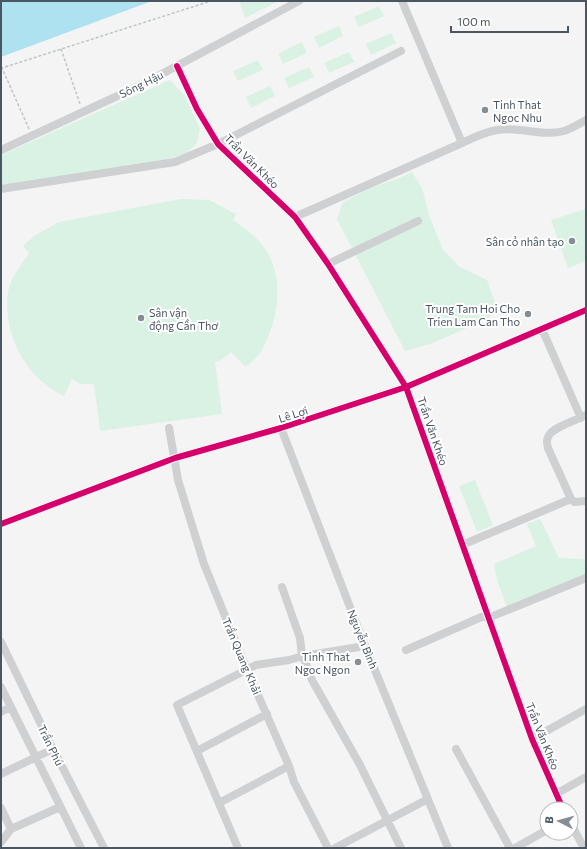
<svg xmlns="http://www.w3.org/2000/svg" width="587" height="849" font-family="Commissioner,sans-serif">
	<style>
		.green { fill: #d9f2e3 }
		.water { fill: #aee2f0 }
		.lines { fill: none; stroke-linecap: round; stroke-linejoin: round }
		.path { stroke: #bcc7c4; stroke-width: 1.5; stroke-dasharray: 3 2; stroke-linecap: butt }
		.minor { stroke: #ced0d2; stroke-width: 8 }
		.cycleway-casing { stroke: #fff; stroke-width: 8 }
		.cycleway { stroke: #d6006c; stroke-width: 6 }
		.poi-dot { fill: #868d94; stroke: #fff; stroke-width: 1.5 }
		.labels { text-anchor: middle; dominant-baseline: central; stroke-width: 4; stroke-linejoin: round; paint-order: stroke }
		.street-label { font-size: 11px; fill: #4a5661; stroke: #fff }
		.poi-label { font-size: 11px; fill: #4a5661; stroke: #fff; text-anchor: end }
	</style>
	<rect width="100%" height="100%" fill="#f4f4f4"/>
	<path class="green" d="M239 1H279L245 18Z
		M379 6 384 16 359 27 354 17Z
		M339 26 343 36 319 48 314 37Z
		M391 33 396 43 371 55 366 44Z
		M302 42 307 53 283 64 278 54Z
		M349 52 354 62 329 73 324 63Z
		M258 60 263 70 238 81 233 71Z
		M309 67 314 77 289 88 284 78Z
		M170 80 185 96 200 129 197 143 186 154 149 164 1 186V155Z
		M270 86 275 96 251 108 246 97Z
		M412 172 422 188 430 218 443 250 460 267 487 280 496 305 489 318 433 343 405 351 337 219 343 202 371 188 397 179Z
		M181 199 209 200 236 214 233 220C244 228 255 235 263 246 285 275 279 316 264 346 260 355 253 361 246 367L231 352 223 359 215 362 222 414 100 431 94 384H80L72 379 64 396C25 378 0 331 9 287 13 275 22 264 29 253L23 246 34 236 59 222Z
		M586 209V261L568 268 551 220Z
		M475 480 493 525 477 532 459 486Z
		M540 519 559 558 586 559V576L507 607 497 580 494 564 536 546 527 524Z"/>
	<path class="water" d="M1 1H152L1 57Z"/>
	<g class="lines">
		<path class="path" d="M61 49 80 104
			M29 129 2 68 211 1"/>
		<path class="minor" d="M177 66 197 109 218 144 295 217 328 264 406 387 532 739 563 809
			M462 143C473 138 484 132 497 130 519 126 542 137 564 131 571 129 579 124 586 120
			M1 150 141 85 299 1
			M1 189 175 162 218 144 401 51
			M295 217 462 143 402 1
			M328 264 418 221
			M542 329 581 418
			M586 415C577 420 554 427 549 435 546 440 547 443 548 448L571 499 574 502 586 501
			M169 428 178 480 204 564 247 670 289 766 294 782 328 848
			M281 428 365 646 448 848
			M1 524 175 458 281 428 406 387 586 310
			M462 545 571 499
			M282 587 300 638 302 656
			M488 618 586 578
			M1 642 53 749 104 848
			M406 650 486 615
			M303 656 312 680 360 765 401 848
			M1 687 81 848
			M1 712 11 707
			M532 739 586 709
			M456 749 510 848
			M197 751 267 714
			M1 774 53 749
			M556 794 586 777
			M219 803 289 766
			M1 808 11 829 1 842
			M571 824 584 848
			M11 829 60 807
			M238 848 177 705 256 665 289 660 303 656 365 646
			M335 848 428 799
			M515 848 547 830"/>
		<defs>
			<path id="cycleway" d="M177 66 197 109 218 144 295 217 328 264 406 387 532 739 563 809
				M1 524 175 458 281 428 406 387 586 310"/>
		</defs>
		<use href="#cycleway" class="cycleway-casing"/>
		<use href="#cycleway" class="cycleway"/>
	</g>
	<g class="poi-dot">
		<circle cx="485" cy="110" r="4"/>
		<circle cx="572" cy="241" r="4"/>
		<circle cx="528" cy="314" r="4"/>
		<circle cx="141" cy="318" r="4"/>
		<circle cx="358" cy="662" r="4"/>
	</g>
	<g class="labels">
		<g class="street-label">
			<text transform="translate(141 84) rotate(-26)">Sông Hậu</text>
			<text transform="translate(252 161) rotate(45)">Trần Văn Khéo</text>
			<text transform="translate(293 414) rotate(-18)">Lê Lợi</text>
			<text transform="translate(433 431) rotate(71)">Trần Văn Khéo</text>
			<text transform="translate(363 639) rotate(68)">Nguyễn Bình</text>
			<text transform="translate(242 656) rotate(67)">Trần Quang Khải</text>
			<text transform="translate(543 736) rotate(68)">Trần Văn Khéo</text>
			<text transform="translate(51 745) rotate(64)">Trần Phú</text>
		</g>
		<g class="poi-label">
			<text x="493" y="104" text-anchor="start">Tinh That<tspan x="493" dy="13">Ngoc Nhu</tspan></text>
			<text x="564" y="241">Sân cỏ nhân tạo</text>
			<text x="520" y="308">Trung Tam Hoi Cho<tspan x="520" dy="13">Trien Lam Can Tho</tspan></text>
			<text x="149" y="312" text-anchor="start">Sân vận<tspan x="149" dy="13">động Cần Thơ</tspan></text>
			<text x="350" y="656">Tinh That<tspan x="350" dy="13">Ngoc Ngon</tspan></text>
		</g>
	</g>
	<rect width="587" height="849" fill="none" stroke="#4a5661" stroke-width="4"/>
	<g transform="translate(559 821) rotate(276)"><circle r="19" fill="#ffffff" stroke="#b7bbc0"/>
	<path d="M0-3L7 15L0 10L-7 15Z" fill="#868d94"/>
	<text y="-6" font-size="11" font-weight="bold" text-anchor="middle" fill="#4a5661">B</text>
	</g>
	<path d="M451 26v6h117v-6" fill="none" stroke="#4a5661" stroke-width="2"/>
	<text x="457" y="26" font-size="12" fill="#4a5661" stroke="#ffffff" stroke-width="3" paint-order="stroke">100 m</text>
</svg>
